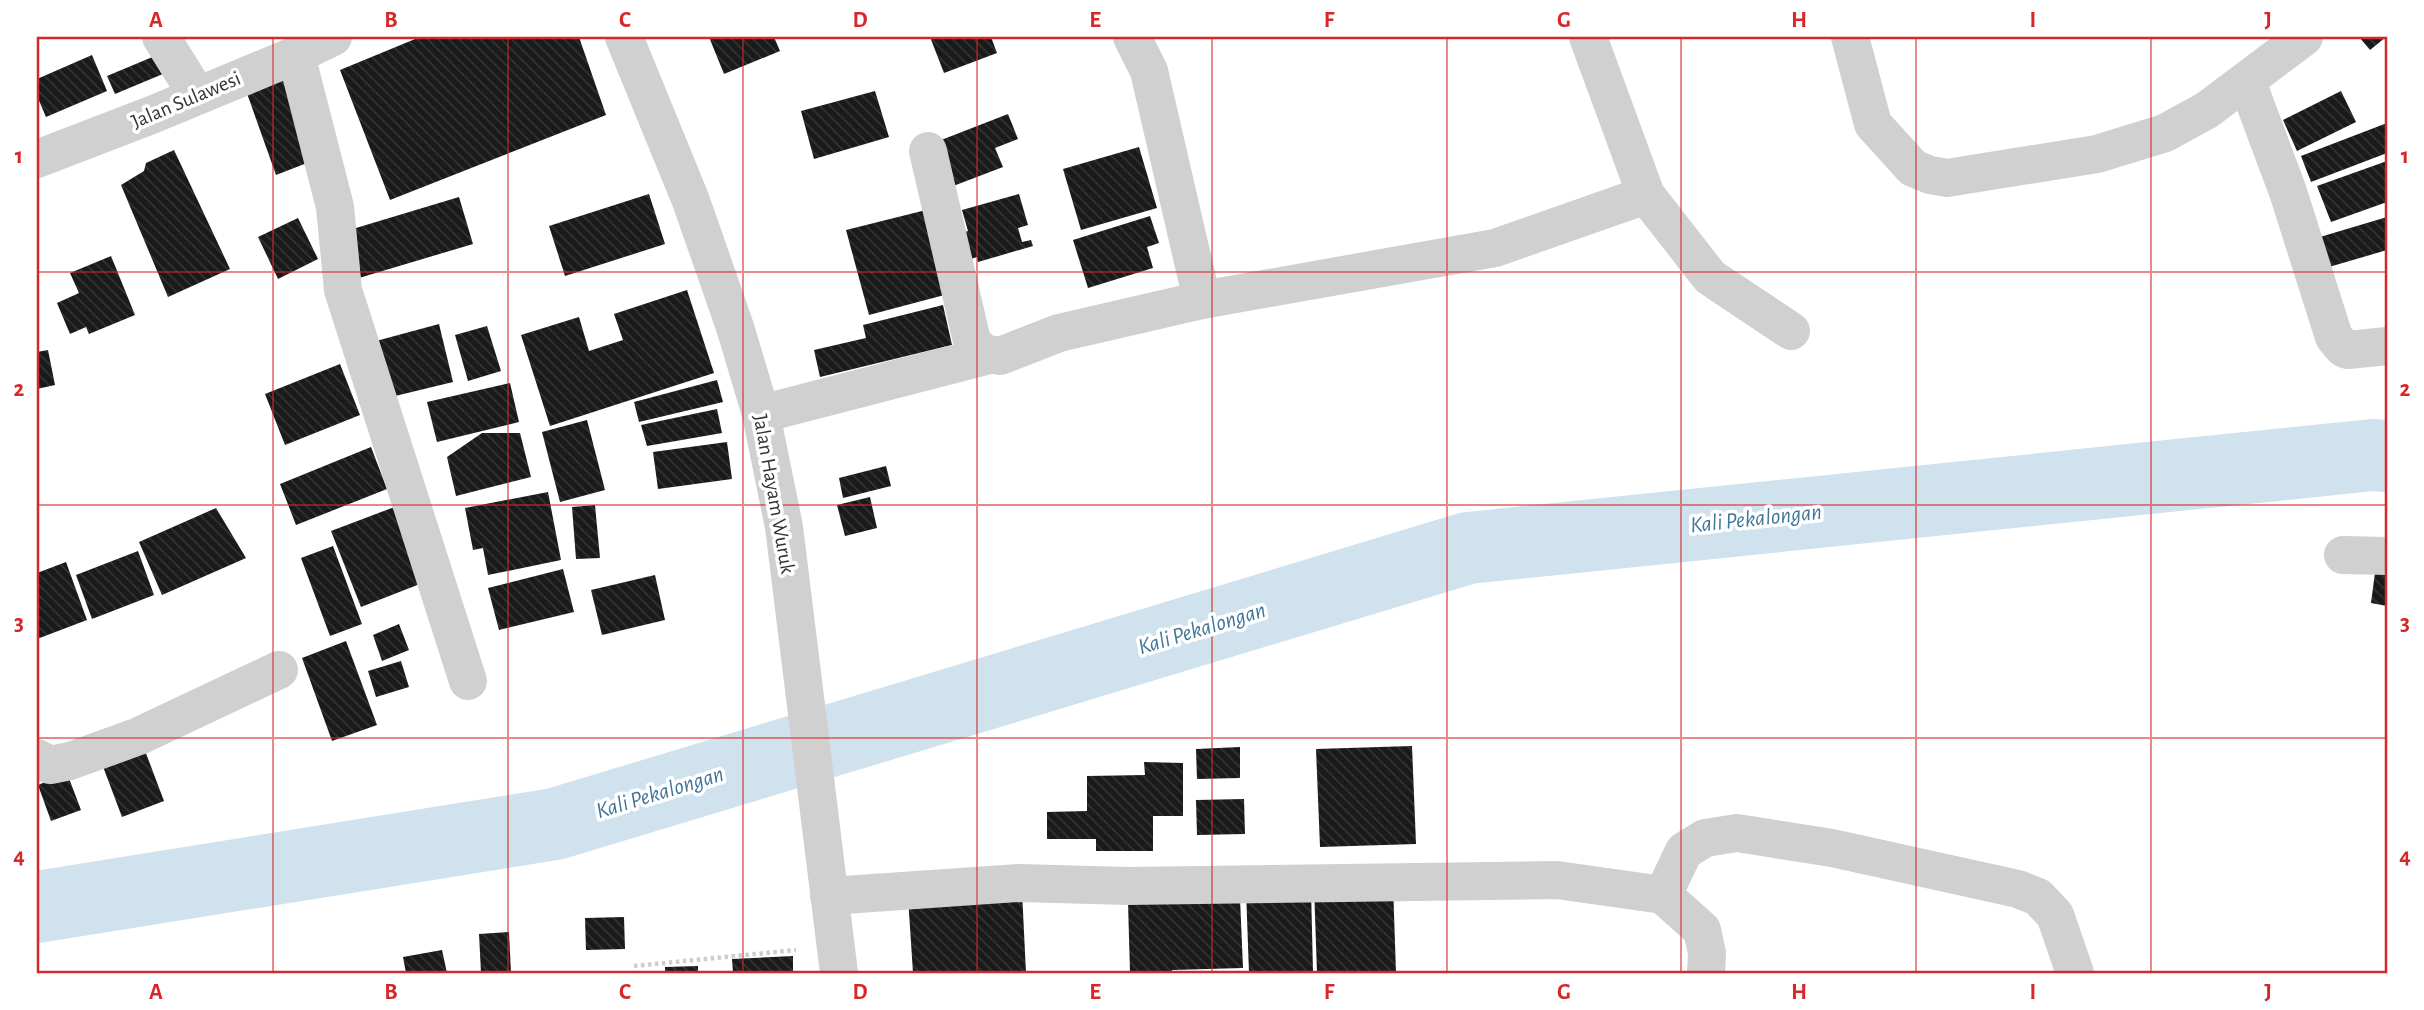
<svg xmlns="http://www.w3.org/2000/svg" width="2424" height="1010" font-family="'Alegreya Sans',sans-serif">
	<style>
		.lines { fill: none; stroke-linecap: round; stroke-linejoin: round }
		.river { stroke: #cfe2ee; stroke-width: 72 }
		.building { fill: url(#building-back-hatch) }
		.path { stroke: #cdcdcd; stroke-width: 4.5; stroke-dasharray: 3.5 3.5; stroke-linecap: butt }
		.minor { stroke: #d0d0d0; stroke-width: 38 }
		.grid { fill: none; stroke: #d62828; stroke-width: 2; stroke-opacity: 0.55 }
		.labels { text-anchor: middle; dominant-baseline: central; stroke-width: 7; stroke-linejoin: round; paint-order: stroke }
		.street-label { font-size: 21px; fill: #333; stroke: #fff }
		.water-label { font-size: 23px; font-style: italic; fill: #3f7597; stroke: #fff }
		.neatline { fill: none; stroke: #d62828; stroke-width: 2.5 }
		.grid-label { font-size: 23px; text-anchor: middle; font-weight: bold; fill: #d62828 }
	</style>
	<defs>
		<pattern id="building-back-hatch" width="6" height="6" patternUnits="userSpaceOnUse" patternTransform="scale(1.75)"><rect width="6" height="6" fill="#1a1a1a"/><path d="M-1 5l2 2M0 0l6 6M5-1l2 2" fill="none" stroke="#333"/></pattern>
	</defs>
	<rect width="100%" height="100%" fill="#fff"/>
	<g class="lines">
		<path class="river" d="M37 907 555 824 1468 548 2373 455 2387 456"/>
	</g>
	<path class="building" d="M420 37H579L606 115 390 200 340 70Z
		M709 37H774L780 51 724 74Z
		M930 37H991L997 53 944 73Z
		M2359 37H2386L2370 50Z
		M162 53 170 71 115 94 107 76Z
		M92 55 107 91 46 117 37 96V79Z
		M288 70 320 158 276 175 244 85Z
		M875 91 889 137 814 159 801 111Z
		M2341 91 2356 122 2297 151 2283 120Z
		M1008 114 1018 139 995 148 1003 167 948 188 931 144Z
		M2387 123V153L2311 182 2301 156Z
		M1139 147 1157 208 1081 230 1063 169Z
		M174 150 230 269 168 297 121 185 144 171 146 163Z
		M2387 161V202L2331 222 2317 186Z
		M649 194 665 244 565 276 549 226Z
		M1019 194 1028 225 1018 228 1022 242 1031 240 1033 246 978 262 977 257 965 261 957 234 968 231 962 210Z
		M459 197 473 244 359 278 346 231Z
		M930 209 952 293 869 315 846 230Z
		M1150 216 1159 243 1147 247 1153 268 1088 288 1073 240Z
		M2387 217V250L2329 267 2320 237Z
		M298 218 318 259 278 279 258 237Z
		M111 256 135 315 89 334 86 327 70 334 57 303 79 293 70 273Z
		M687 290 714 373 550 426 521 335 579 317 589 351 623 340 614 314Z
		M943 305 952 345 820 377 814 350 866 338 863 325Z
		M439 324 453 382 391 397 376 341Z
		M487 326 501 371 468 381 455 335Z
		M48 350 55 385 37 389V352Z
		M340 364 360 415 285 445 265 394Z
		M717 380 723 402 639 422 634 402Z
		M510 383 519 422 437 442 427 402Z
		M717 409 722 433 647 446 641 425Z
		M587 420 605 490 560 502 542 432Z
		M482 433H520L531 477 456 496 447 457Z
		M727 442 732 479 658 489 653 452Z
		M371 447 387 489 296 525 280 484Z
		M886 466 891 486 843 498 839 478Z
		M548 492 561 560 488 575 483 548 473 550 465 508Z
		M870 497 877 528 845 536 837 505Z
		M595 505 600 558 576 559 572 507Z
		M397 506 425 582 361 607 331 531Z
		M216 508 246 558 162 595 139 542Z
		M333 546 362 624 330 636 301 558Z
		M138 551 154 595 92 619 76 575Z
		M66 562 87 620 37 639V573Z
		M2376 565 2387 567V606L2371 603Z
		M563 569 574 612 499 630 488 588Z
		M655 575 665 620 602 635 591 590Z
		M399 624 409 650 382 661 373 635Z
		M346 641 377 725 332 741 302 658Z
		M401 661 409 687 376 697 368 671Z
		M1412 746 1416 844 1320 847 1316 749Z
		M1240 747V778L1197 779 1196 749Z
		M144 748 164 801 122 817 102 764Z
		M1144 762 1183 763V816H1153V851H1096V839H1047V812L1087 811V776L1145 775Z
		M67 773 81 810 51 821 38 785Z
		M1244 799 1245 834 1197 835 1196 800Z
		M1393 884 1396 973H1317L1314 887Z
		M1311 888 1313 973H1249L1246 890Z
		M1022 891 1026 973H913L908 897Z
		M1240 898 1243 968 1172 970V973H1130L1128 902Z
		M624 917 625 949 586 950 585 918Z
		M509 932 511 973H481L479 934Z
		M442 950 447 973H406L403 957Z
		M793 956V973H733L732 959Z
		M698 966V973H665V967Z"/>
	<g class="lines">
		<path class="path" d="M634 966 796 950"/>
		<path class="minor" d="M161 37 197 95
			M624 37 691 201 735 327 761 414 784 527 839 973
			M1132 37 1149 71 1202 300
			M1850 37 1873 124 1913 168 1930 175 1947 178 2097 154 2165 133 2207 110 2304 37
			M296 55 335 207 343 290 468 681
			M2247 82 2288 192 2334 337 2343 348 2348 350 2387 346
			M928 151 972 341 983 353 1000 356 1059 333 1202 300 1495 248 1646 195 1588 37
			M37 159 154 114 296 55 333 37
			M1646 195 1710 277 1791 331
			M761 414 989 355
			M2343 555 2387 556
			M37 758 50 765 70 761 139 736 279 670
			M1663 895 1684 851 1705 838 1737 833 1832 848 2018 889 2038 897 2055 915 2075 973
			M829 896 1019 883 1128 886 1557 880 1663 895 1702 930 1707 953 1706 973"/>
	</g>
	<path class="grid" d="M273 37V973M508 37V973M743 37V973M977 37V973M1212 37V973M1447 37V973M1681 37V973M1916 37V973M2151 37V973M37 272H2387M37 505H2387M37 738H2387"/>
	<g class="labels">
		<g class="street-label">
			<text transform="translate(186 100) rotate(-23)">Jalan Sulawesi</text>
			<text transform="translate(774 494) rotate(80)">Jalan Hayam Wuruk</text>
		</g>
		<g class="water-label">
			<text transform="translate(1756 519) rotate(-6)">Kali Pekalongan</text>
			<text transform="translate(1202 629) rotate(-17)">Kali Pekalongan</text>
			<text transform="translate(660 793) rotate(-17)">Kali Pekalongan</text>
		</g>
	</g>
	<rect width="2424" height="1010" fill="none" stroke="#ffffff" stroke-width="77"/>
	<rect x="38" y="38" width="2348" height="934" class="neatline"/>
	<g class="grid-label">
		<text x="156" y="27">A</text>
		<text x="391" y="27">B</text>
		<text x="625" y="27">C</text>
		<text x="860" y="27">D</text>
		<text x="1095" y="27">E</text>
		<text x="1329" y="27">F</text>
		<text x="1564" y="27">G</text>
		<text x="1799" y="27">H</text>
		<text x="2033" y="27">I</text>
		<text x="2268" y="27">J</text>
		<text x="19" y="163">1</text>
		<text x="2405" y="163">1</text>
		<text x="19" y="396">2</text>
		<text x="2405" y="396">2</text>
		<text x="19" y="630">3</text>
		<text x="2405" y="630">3</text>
		<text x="19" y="863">4</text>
		<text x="2405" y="863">4</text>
		<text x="156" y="999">A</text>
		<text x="391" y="999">B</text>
		<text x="625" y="999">C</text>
		<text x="860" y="999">D</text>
		<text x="1095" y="999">E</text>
		<text x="1329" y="999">F</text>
		<text x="1564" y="999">G</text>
		<text x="1799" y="999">H</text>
		<text x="2033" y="999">I</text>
		<text x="2268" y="999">J</text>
	</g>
</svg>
